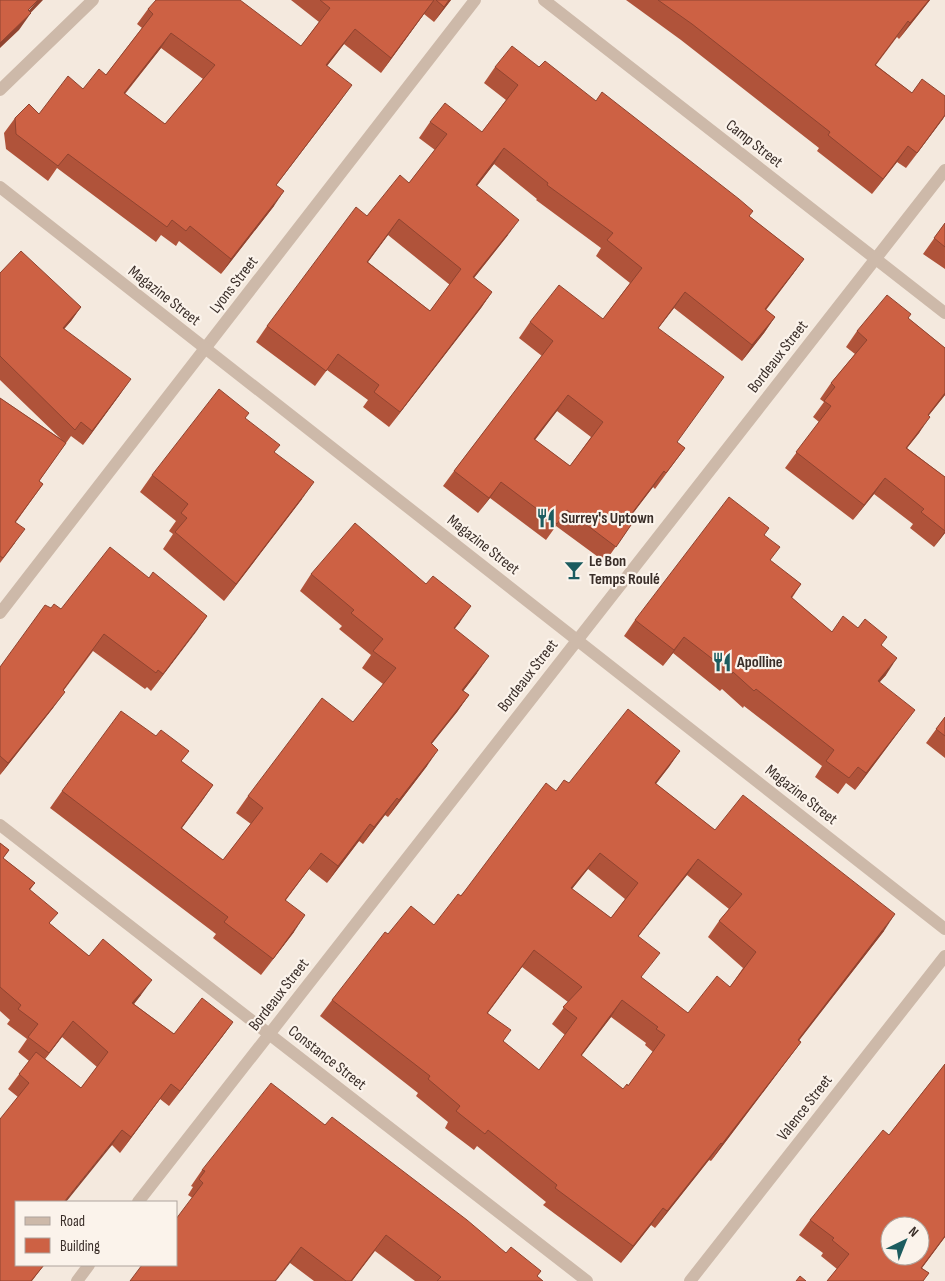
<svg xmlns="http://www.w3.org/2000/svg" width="945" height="1281" font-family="'Sofia Sans Condensed',sans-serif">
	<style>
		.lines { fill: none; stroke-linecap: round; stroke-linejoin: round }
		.minor { stroke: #cdb9a9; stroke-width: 12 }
		.tertiary { stroke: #cdb9a9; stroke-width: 12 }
		.wall { fill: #b0533a; fill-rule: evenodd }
		.shaded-wall { fill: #904430 }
		.building { fill: #cd6144; stroke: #904430; fill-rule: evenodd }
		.labels { text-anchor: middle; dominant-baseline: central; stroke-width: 4.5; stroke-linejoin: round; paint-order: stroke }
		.street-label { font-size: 16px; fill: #3a2e29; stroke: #fbf3eb }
		.poi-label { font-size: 16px; font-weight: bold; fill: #3a2e29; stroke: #fbf3eb; text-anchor: start }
	</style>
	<rect width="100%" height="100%" fill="#f4e9de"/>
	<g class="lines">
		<path class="minor" d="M544 0 945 313
			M0 90 93 0
			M0 613 475 0
			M0 825 587 1281
			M138 1202 945 170
			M77 1281 89 1265
			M690 1281 945 956"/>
		<path class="tertiary" d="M0 187 945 929"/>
	</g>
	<path class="wall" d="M291 0H451L434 22 424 14 381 73 344 44 327 66 341 100 276 185 274 206 221 274 179 241 176 246 161 235 156 242 57 168 48 181 6 149 4 133 15 118 39 114 106 75 142 28 137 24 148 9 301 46 319 22ZM161 48 203 79 165 124 125 94Z
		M626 0H930L899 39 897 37 876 65 912 93 945 116 906 168 897 162 872 194 817 151 819 148 681 40Z
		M495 67H539L596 101 749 216 804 259 793 274 766 310 775 317 764 333 742 361 674 308 658 328 677 442 685 448 655 489 653 487 626 522 631 525 605 562 556 526 546 540 490 498 478 513 443 486 454 471 542 356 519 338 530 322 603 319 630 283 596 256 601 248 536 200 537 199 494 164 477 186 508 235 474 278 492 292 481 308 389 427 363 407 368 400 327 370 315 386 256 342 267 326 367 216 409 183 435 150 419 138 430 122 482 132 506 100 484 83ZM388 235 450 285 430 311 368 262ZM557 411 591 437 570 466 535 440Z
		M945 223V269L923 254Z
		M0 273 81 307 71 321 64 329 121 393 83 445 71 436 39 481 43 484 16 522 15 543 0 563V398L61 439 0 380Z
		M908 318 945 348V395L929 415 919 433 907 448 945 477V533L934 547 910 528 913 524 874 494 853 520 785 468 819 422 813 417 824 402 820 399 831 383 855 354 846 347 857 331Z
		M245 419 274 452 302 499 224 601 163 549 173 534 169 531 176 521 140 492 152 475Z
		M764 535 770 561 801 584 792 598 832 632 858 628 882 645 886 675 879 682 903 726 855 790 846 783 838 794 815 777 822 766 744 706 743 708 722 689 720 691 673 653 663 666 624 636 635 620Z
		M311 574 460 622 454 629 477 673 463 691 469 695 457 712 431 744 427 766 388 817 385 815 363 844 359 841 327 883 309 869 286 900 294 932 261 975 213 938 216 934 50 808 62 791 156 736 189 751 181 761 213 785 182 828 223 860 251 824 236 813 248 796 353 722 383 684 362 668 371 655 339 629 342 626 300 591Z
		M149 578 207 616 151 691 147 687 145 689 93 651 64 690 53 708 0 775V667L51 608 61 609Z
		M945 717V758L926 743Z
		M680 751 656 784 715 830 884 931 799 1040 801 1042 789 1058 711 1161 709 1160 655 1228 651 1225 621 1263 543 1205 546 1202 477 1146 474 1150 445 1128 448 1122 416 1096 418 1093 320 1016 332 1000 388 934 434 925 556 791 569 783ZM588 869 625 899 611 918 572 889ZM687 875 729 909 719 921 708 937 743 968 730 987 688 1013 642 978 638 936ZM522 967 568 1002 552 1024 565 1035 539 1070 504 1042 488 1013ZM611 1017 646 1043 645 1045 653 1052 628 1086 623 1089 581 1056Z
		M0 843 9 850 3 858 35 883 30 890 50 924 89 956 141 995 134 1004 174 1034 233 1022 222 1037 169 1106 160 1099 120 1153 112 1145 16 1202V1265H44L32 1281H0V1120L18 1097 8 1089 29 1061 18 1052 27 1039 7 1024 10 1020 0 1011ZM62 1037 97 1067 81 1088 45 1059Z
		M945 1064V1237L922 1268 929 1273 923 1281H827L837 1269 821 1256 823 1253 799 1235 810 1220 889 1135Z
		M325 1125 506 1253 541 1271 537 1276 543 1281H415L375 1251 352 1281H314L290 1263 188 1195 193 1187 191 1186 202 1170Z"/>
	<path class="shaded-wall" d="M38 0H43L20 24 31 13 19 30 0 48V43Z
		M434 0 424 14 381 73 391 58Z
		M449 0H451L434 22 444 7Z
		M929 0H930L899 39 910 23Z
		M355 29 344 44 316 80 326 65Z
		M171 33 161 48 113 108 124 93Z
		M352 85 341 100 265 200 276 185Z
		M945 115 943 119 906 168 917 153Z
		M908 146 897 162 872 194 883 179Z
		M504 148 494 164 465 201 476 185Z
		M284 191 274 206 221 274 231 259Z
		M399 219 388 235 356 278 367 262Z
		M519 220 508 235 462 293 473 277Z
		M804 259 793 274 754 325 765 309Z
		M492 292 481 308 389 427 400 412Z
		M685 292 674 308 647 343 658 328Z
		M81 307 71 321 53 342 63 328Z
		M775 317 764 333 742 361 752 345Z
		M131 379 121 393 83 445 92 431Z
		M945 393V395L917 430 928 415Z
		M568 395 557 411 523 455 534 439Z
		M930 417 919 433 895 463 906 448Z
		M664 471 653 487 615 537 626 521Z
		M885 478 874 494 853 520 864 505Z
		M314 482 302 499 224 601 236 584Z
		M501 482 490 498 478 513 489 498Z
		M945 531V533L934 547Z
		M471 606 460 622 442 645 454 628Z
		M207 616 196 632 151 691 163 674Z
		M684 637 673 653 663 666 674 650Z
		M489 656 477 673 451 707 462 690Z
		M897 658 886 675 866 698 878 681Z
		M65 692 53 708 0 775 8 763Z
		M469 695 457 712 419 760 431 743Z
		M915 710 855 790 866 773Z
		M438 750 427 766 388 817 399 800Z
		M680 751 669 767 643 800 655 783Z
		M213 785 202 801 169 845 181 828Z
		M397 798 385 815 363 844 374 827Z
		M370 824 359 841 327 883 338 866Z
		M600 853 588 869 559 905 571 888Z
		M698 859 687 875 626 952 638 936Z
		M895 914 884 931 787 1056 798 1040Z
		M305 915 294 932 261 975 273 959Z
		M534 950 522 967 475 1029 487 1013Z
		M152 980 141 995 122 1019 132 1003Z
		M622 1000 611 1017 569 1072 581 1055Z
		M73 1021 62 1037 38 1068 49 1053Z
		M233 1022 222 1037 169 1106 180 1091Z
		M801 1042 789 1058 711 1161 722 1144Z
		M171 1084 160 1099 120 1153 131 1137Z
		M122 1130 112 1145 66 1202H64Z
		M721 1143 709 1160 655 1228 667 1211Z
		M663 1208 651 1225 621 1263 633 1246Z
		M386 1235 352 1281H351Z
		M945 1236V1237L912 1281 921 1268Z
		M301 1247 290 1263 276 1281H275Z"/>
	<path class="building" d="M0 0H38L28 10 31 13 0 43Z
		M156 0H240L301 46 330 8 320 0H434L391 58 355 29 326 65 352 85 276 185 284 191 231 259 190 226 186 231 172 220 167 227 68 154 58 166 16 134 15 118 29 104 39 114 68 76 83 89 99 69 106 75 153 14 148 9ZM171 33 215 65 165 124 124 93Z
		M436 0H449L444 7Z
		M658 0H929L910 23 908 21 875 65 912 93 922 79 945 96V115L917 153 908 146 883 179 828 135 830 132 692 24Z
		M512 46 539 67 545 61 596 101 602 92 739 199 753 211 749 216 804 259 765 309 775 317 752 345 685 292 658 328 724 377 677 442 685 448 666 473 664 471 626 521 631 525 616 547 567 510 557 524 501 482 489 498 454 471 553 341 530 322 559 285 603 319 642 268 607 240 613 233 547 185 548 183 504 148 476 185 519 220 473 277 492 292 400 412 374 392 379 385 338 354 326 371 267 326 356 207 367 216 400 175 409 183 447 134 430 122 445 103 482 132 518 85 495 67ZM399 219 461 269 430 311 367 262ZM568 395 603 422 570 466 534 439Z
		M945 223V247L934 238Z
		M21 251 81 307 63 328 131 379 92 431 81 422 75 430 0 356V273Z
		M887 295 911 314 908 318 945 348V393L928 415 930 417 906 448 945 477V531L921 512 924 509 885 478 864 505 796 452 831 406 824 401 835 387 831 383 867 340 857 331Z
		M219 389 249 413 245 418 280 445 274 452 314 482 236 584 175 532 187 518 181 513 188 504 152 475Z
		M0 398 66 443 39 481 43 484 15 522 25 529 3 558 0 556Z
		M729 497 769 528 764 535 780 547 770 560 801 584 791 597 832 632 843 616 858 628 865 619 887 637 881 645 897 658 878 681 915 710 866 773 858 767 849 778 826 761 834 750 756 689 754 691 733 672 732 674 684 637 674 650 635 620Z
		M355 523 426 584 433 576 471 606 454 628 489 656 462 690 469 695 431 743 438 750 399 800 397 798 374 827 370 824 338 866 321 853 285 900 305 915 273 959 224 922 228 917 62 791 121 711 156 736 161 730 189 751 181 761 213 785 181 828 223 860 263 808 248 796 322 698 353 722 396 668 373 651 383 639 351 613 354 610 311 574Z
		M110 547 149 578 153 572 207 616 163 674 158 670 156 673 104 634 63 690 65 692 8 763 0 756V667L45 605 51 608 54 604 61 609Z
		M628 709 680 751 655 783 715 830 743 795 895 914 798 1040 801 1042 722 1144 721 1143 667 1211 663 1208 633 1246 555 1188 557 1185 488 1130 485 1134 456 1111 460 1106 428 1079 430 1076 332 1000 385 932 388 934 411 906 434 925 458 894 461 896 546 783 556 791 564 780 569 783ZM600 853 638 883 611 918 571 888ZM698 859 742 894 719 921 756 952 730 987 717 976 688 1013 641 977 660 953 638 936ZM534 950 582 987 563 1007 577 1018 539 1070 503 1041 511 1030 487 1013ZM622 1000 658 1027 656 1029 665 1035 628 1086 627 1084 623 1089 581 1055Z
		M945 717V736L936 729Z
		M0 843 9 850 3 858 35 883 29 889 58 913 49 923 89 956 103 939 152 980 132 1003 174 1034 202 998 233 1022 180 1091 171 1084 131 1137 122 1130 64 1202H16V1265H44L31 1281H0V1119L29 1083 19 1074 36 1052 81 1088 108 1052 73 1021 49 1053 28 1037 38 1024 18 1009 21 1005 0 987Z
		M945 1064V1236L921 1268 929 1273 923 1281H827L849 1254 832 1240 834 1238 810 1220 883 1130 889 1135ZM890 1226H920V1256H890Z
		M271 1083 325 1125 332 1117 467 1220 506 1253 511 1247 541 1271 537 1276 543 1281H437L441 1277 386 1235 351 1281H346L301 1247 275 1281H130L142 1265H176V1219L203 1183 199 1179 205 1171 202 1170Z
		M800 1276 806 1281H796Z"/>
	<defs>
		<symbol id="restaurant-bare" viewBox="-9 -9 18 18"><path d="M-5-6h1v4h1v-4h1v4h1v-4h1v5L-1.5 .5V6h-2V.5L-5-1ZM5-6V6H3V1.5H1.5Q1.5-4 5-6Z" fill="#1c5c5f" stroke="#fbf3eb" stroke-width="2.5" paint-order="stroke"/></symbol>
		<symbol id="bar-bare" viewBox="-9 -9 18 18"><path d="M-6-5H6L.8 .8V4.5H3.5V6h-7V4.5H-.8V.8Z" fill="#1c5c5f" stroke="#fbf3eb" stroke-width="2.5" paint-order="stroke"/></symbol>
	</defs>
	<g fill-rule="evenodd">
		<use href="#restaurant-bare" x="532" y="504" width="28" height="28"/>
		<use href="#bar-bare" x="560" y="556" width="28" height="28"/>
		<use href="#restaurant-bare" x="708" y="648" width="28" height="28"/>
	</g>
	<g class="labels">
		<g class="street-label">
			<text transform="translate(754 144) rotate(38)">Camp Street</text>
			<text transform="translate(234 285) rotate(-52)">Lyons Street</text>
			<text transform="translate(164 296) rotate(38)">Magazine Street</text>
			<text transform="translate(778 357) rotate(-52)">Bordeaux Street</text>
			<text transform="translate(483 545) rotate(38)">Magazine Street</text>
			<text transform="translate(528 676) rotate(-52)">Bordeaux Street</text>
			<text transform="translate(801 795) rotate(38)">Magazine Street</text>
			<text transform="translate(279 995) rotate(-52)">Bordeaux Street</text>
			<text transform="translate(327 1058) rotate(38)">Constance Street</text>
			<text transform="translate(805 1108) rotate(-52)">Valence Street</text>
		</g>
		<g class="poi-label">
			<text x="561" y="518">Surrey's Uptown</text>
			<text x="589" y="561">Le Bon<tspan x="589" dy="18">Temps Roulé</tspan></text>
			<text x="737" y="662">Apolline</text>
		</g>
	</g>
	<rect x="15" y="1201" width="162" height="65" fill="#fbf3eb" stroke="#aea49d"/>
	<rect x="25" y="1217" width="25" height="8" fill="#cdb9a9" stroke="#aea49d"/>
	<text x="60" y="1226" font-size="15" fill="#3a2e29">Road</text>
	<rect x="25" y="1238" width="25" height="15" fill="#cd6144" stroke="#aea49d"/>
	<text x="60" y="1251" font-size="15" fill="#3a2e29">Building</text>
	<g transform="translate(905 1241) rotate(43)"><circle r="24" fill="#fbf3eb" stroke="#aea49d"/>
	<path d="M0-4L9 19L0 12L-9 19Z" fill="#1c5c5f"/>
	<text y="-8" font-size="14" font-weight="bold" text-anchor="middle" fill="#3a2e29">N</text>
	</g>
</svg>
